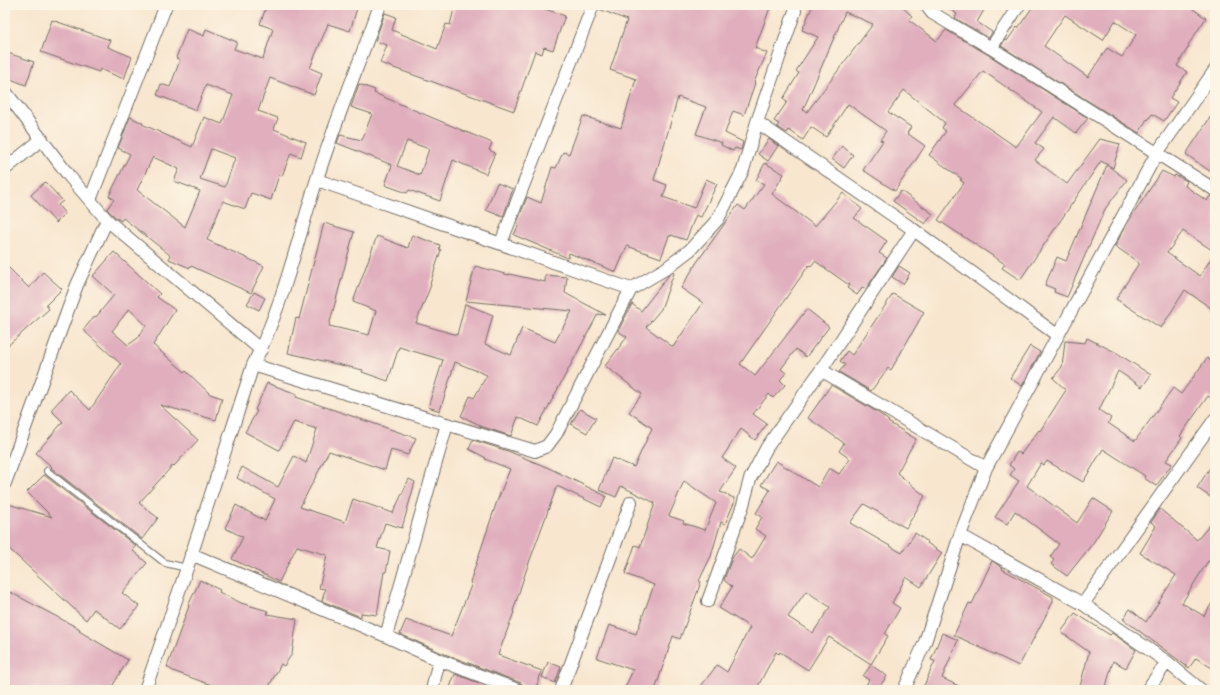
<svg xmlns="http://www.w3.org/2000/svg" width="1220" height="695" font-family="Sriracha,sans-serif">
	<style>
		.building { fill: #e0aebd; fill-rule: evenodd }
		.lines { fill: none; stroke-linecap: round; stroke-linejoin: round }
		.lane-casing { stroke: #736c64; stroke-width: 8 }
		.street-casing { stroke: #736c64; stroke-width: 14 }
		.lane { stroke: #fff; stroke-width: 6 }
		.street { stroke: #fff; stroke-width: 12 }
	</style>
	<rect width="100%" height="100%" fill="#fcf5e5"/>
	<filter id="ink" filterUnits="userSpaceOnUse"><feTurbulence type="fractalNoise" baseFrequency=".025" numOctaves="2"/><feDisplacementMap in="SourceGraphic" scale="8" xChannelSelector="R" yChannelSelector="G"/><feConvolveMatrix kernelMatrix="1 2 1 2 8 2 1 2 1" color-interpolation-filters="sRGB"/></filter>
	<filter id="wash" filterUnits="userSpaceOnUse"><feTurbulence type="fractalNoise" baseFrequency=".012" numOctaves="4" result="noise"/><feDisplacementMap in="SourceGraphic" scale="16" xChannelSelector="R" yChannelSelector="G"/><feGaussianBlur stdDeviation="0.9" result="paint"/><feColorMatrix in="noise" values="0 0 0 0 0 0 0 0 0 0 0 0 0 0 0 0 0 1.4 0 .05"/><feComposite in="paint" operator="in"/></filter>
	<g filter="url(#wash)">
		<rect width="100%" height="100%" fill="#f8e6cf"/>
		<g id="blocks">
			<path class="building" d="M267 5H358L350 31 328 24 310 68 322 73 314 95 270 78 258 111 278 118 274 129 306 142 301 157 291 153 282 176 279 175 271 200 251 193 245 209 223 201 207 240 264 266 251 293 191 266 190 268 169 259 170 255 123 218 121 221 114 216 107 209 114 199 109 196 130 154 118 148 130 117 143 123 142 124 192 147 204 117 222 124 233 95 206 85 196 110 157 95 161 84 170 87 180 60 176 58 187 29 204 36 206 29 237 42 234 49 263 59 273 29 260 24ZM211 149 235 158 225 187 200 179ZM153 157 179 169 174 181 200 191 185 227 137 190Z
				M455 5H534L565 16 553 50 544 47 542 54 535 51 514 111 380 63 387 45 375 41 385 13 396 17 392 30 437 49 446 24 450 25Z
				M600 5H771L755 48 767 53 754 82 755 83 744 115 733 111 725 133 743 142 741 150 735 148 733 151 721 145 722 143 696 134 706 107 678 97 654 180 667 185 663 197 694 208 706 179 717 184 701 217 696 215 686 240 671 235V236H669L661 258 627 246 616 272 569 253 568 258 514 235 519 224 517 223 527 197 541 203 552 167 556 168 563 152 569 154 583 116 621 128 636 79 610 70 627 20 599 9Z
				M813 5H900L912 16 909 20 937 41 946 30 987 54 1088 118 1076 133 1054 117 1035 143 1044 149 1035 160 1067 184 1100 139 1120 144 1113 168 1101 161 1020 280 1002 268 1005 264 938 220 964 183 960 180 962 179 929 155 946 131 942 128 945 123 904 90 888 112 911 127 907 133 925 146 895 191 863 170 883 141 880 140 886 131 848 104 826 137 811 127 803 140 789 130 787 133 777 127 779 124 774 121 787 102 783 99 799 73 796 71 818 37 802 30ZM845 12 873 24 807 112 803 110ZM983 71 1042 112 1016 147 955 105Z
				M943 5H987L977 22 992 32 989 38 955 18 957 14Z
				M1034 5H1123L1131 10 1134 5H1187L1206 18 1188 45 1189 46 1177 66 1187 72 1170 98 1177 102 1164 121 1152 114 1148 120 1147 119 1139 133 1001 46 1005 40 1007 41 1017 27 1018 28ZM1065 15 1103 40 1115 21 1136 35 1122 57 1107 48 1088 77 1044 46Z
				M52 20 110 40 108 47 132 57 124 79 100 69 99 72 41 52Z
				M5 52 34 62 26 85 8 78 11 68 5 66Z
				M359 84 375 90 374 93 492 143 489 150 495 153 486 174 453 160 440 201 409 190 407 193 385 185 392 165 337 143 340 135 362 140 372 114 351 107ZM407 141 429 149 420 175 397 166Z
				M1215 110V175L1186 154Z
				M769 139 778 146 768 161 758 154Z
				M842 146 853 155 844 168 832 159Z
				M765 163 784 174 772 194 815 226 843 193 862 209 854 218 887 241 879 253 887 258 866 289 863 287 857 295 847 288 849 285 815 261 811 266 809 265 740 364 755 376 807 309 829 327 806 357 796 349 781 369 786 373 780 380 785 385 773 398 769 394 753 414 767 424 755 440 741 429 722 458 736 468 720 492 729 495V496L734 498V503L725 524 721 522 711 556 699 581 701 582 680 639 673 636 655 690H624L633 670 597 658 609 625 636 634 654 585 625 574 635 545 640 547 655 503 621 486 616 497 599 490 612 458 634 467 652 428 629 412 642 394 605 366 627 337 618 331 632 304 641 311 669 275 673 272 674 273 661 309 646 327 673 347 703 303 681 288 697 262 738 205 745 210 764 184 756 180ZM684 481 716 503 705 530 683 523 684 521 669 516Z
				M1107 165 1127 180 1105 209 1067 297 1054 292 1055 289 1045 285 1057 257 1066 261Z
				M1162 171 1174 177 1175 175 1187 181 1185 186 1207 201 1210 196 1215 197V252L1183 231 1167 253 1200 276 1215 252V311L1185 290 1161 328 1116 299 1139 263 1115 246 1128 222Z
				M45 182 63 201 58 205 65 214 56 223 31 195Z
				M497 183 513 189 503 217 486 210Z
				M901 191 933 214 925 224 893 201Z
				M324 223 354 232 329 326 369 335 376 311 353 302 377 236 408 248 412 235 440 245 439 249 441 250 430 284 431 285 416 323 457 335 465 304 493 315 485 344 511 355 522 328 555 342 572 311 466 301 475 266 509 275V274L545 282V275L567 277 565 293 606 315 598 314 538 426 518 417 511 436 480 426V425L461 416 470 396 474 398 487 375 455 362 440 411 428 407 443 360 399 347 388 381 362 372 363 370 288 353 296 318 299 319Z
				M114 252 160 294 157 297 175 310 153 345 185 372 186 371 210 394 222 398 216 420 160 405 198 440 174 466 173 465 139 503 158 518 142 539 51 468 52 467 36 453 63 422 51 410 69 390 90 410 121 364 83 330 95 316 96 317 114 295 93 276ZM129 309 146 325 138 338 128 345 112 331Z
				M5 264 29 288 43 272 62 289 46 305 49 309 5 348Z
				M899 266 910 273 903 284 892 277Z
				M254 292 265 298 259 310 247 304Z
				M893 294 924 312 891 370 888 368 871 391 839 372 845 365 840 361 847 351 852 355Z
				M1087 338 1117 353 1151 375 1142 387 1118 371 1099 410 1111 418 1108 423 1135 441 1173 388 1181 394 1207 358 1215 364V401L1208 396 1180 436 1182 438 1166 461 1172 464 1156 486 1144 478 1145 476 1103 449 1083 482 1047 461 1044 465 1041 463 1027 486 1077 523 1093 498 1113 511 1093 543 1067 576 1051 564 1054 560 1050 557 1059 544 1015 511 1007 524 995 517 1019 481 1010 475 1014 469 1009 465 1017 452 1021 454 1039 430 1040 431 1066 390 1053 378 1062 367 1065 341 1085 343Z
				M1030 346 1040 352 1022 386 1010 378Z
				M267 383 297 394 296 397 416 438 408 455 391 450 385 470 329 451 300 507 345 522 353 499 393 513 409 479 415 482 402 528 385 523 377 548 390 551 386 572H384L377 615 361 613V617L322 601 325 589 319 588 327 555 297 546 279 582 232 559 243 537 225 528 236 505 265 521 275 499 237 478 242 467 278 487 294 456 306 463 317 429 294 422 279 450 245 432 257 411 255 410Z
				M831 385 877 412 889 421 888 422 916 439 897 473 925 496 906 528 864 504 850 523 902 553 915 533 928 542 927 543 942 553 921 587 906 577 892 603 900 608 885 634 888 636 871 664 829 637 808 670 780 652 779 654 776 652 756 690H698L717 665 727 672 750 627 719 608 732 587 724 580 732 558 739 549 752 559 766 536 755 529 762 517 756 513 770 490 761 485 776 461 818 487 829 468 839 474 850 459 839 451 844 443 808 418ZM806 591 830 607 813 633 788 617Z
				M580 409 596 418 587 433 571 424Z
				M473 440 508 451 551 469 606 496 601 507 557 486 526 571 513 611 514 612 498 655 542 671 535 690H525L524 686 521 683 442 653 400 634 406 620 451 636 472 583 470 582 496 504 510 469 485 459 486 458 469 449Z
				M1215 460V500L1197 488Z
				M44 475 136 546 132 550 147 563 122 593 139 606 120 629 94 609 86 620 5 545V516L8 504 52 517 27 492Z
				M1160 509 1197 540 1215 519V565L1208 561 1182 603 1204 616 1215 598V670L1196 658 1189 668 1123 619 1130 609 1146 622 1176 575 1140 553 1156 526 1151 522Z
				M992 561 1003 568 1002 569 1053 597V602L1019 666 954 635 969 603 972 604Z
				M200 580 220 590 219 592 241 603 268 611 267 614 297 619 292 654 284 666 281 664 267 690H225L173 671 167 667 189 606H188Z
				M10 592 80 629 79 631 128 660 110 690H5V601Z
				M1075 613 1110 635 1112 633 1136 650 1126 668 1113 661 1105 690H1079L1089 652 1061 632Z
				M942 633 958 640 942 678 967 690H922L935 661 931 660Z
				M548 662 561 667 555 683 542 677Z
				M871 665 887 676 877 690H863L869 680 863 676Z
				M455 674 497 690H449Z"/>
		</g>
	</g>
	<g filter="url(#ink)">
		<use href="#blocks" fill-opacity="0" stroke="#736c64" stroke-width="1"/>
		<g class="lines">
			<defs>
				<path id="lane" d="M47 471 165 563 187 568"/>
				<path id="street" d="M926 5 932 13 991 48 1215 190
					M991 48 1019 5
					M5 91 69 176 107 220 261 350
					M5 169 42 139
					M317 180 631 289
					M90 200 166 5
					M914 230 1057 335
					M501 243 593 5
					M253 365 535 451 547 446 556 434 631 289 665 269 690 250 718 219 743 170 757 122 795 11
					M821 370 986 468
					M5 483 77 285 107 220
					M960 535 1083 604 1167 662 1201 690
					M191 554 386 636 439 660 518 690
					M708 601 743 505 750 479 767 447 821 370 914 230 757 122
					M1083 604 1215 419
					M386 636 447 424
					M145 690 187 568 253 365C282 308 297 242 316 182 335 122 359 64 380 5
					M432 690 439 660
					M561 690 631 502
					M904 690 925 642 960 535 986 468 1157 153 1215 70
					M1147 690 1167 662"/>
			</defs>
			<use href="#lane" class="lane-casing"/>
			<use href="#street" class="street-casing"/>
			<use href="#lane" class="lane"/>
			<use href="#street" class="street"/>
		</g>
	</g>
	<rect width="1220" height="695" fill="none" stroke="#fcf5e5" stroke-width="20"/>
</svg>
